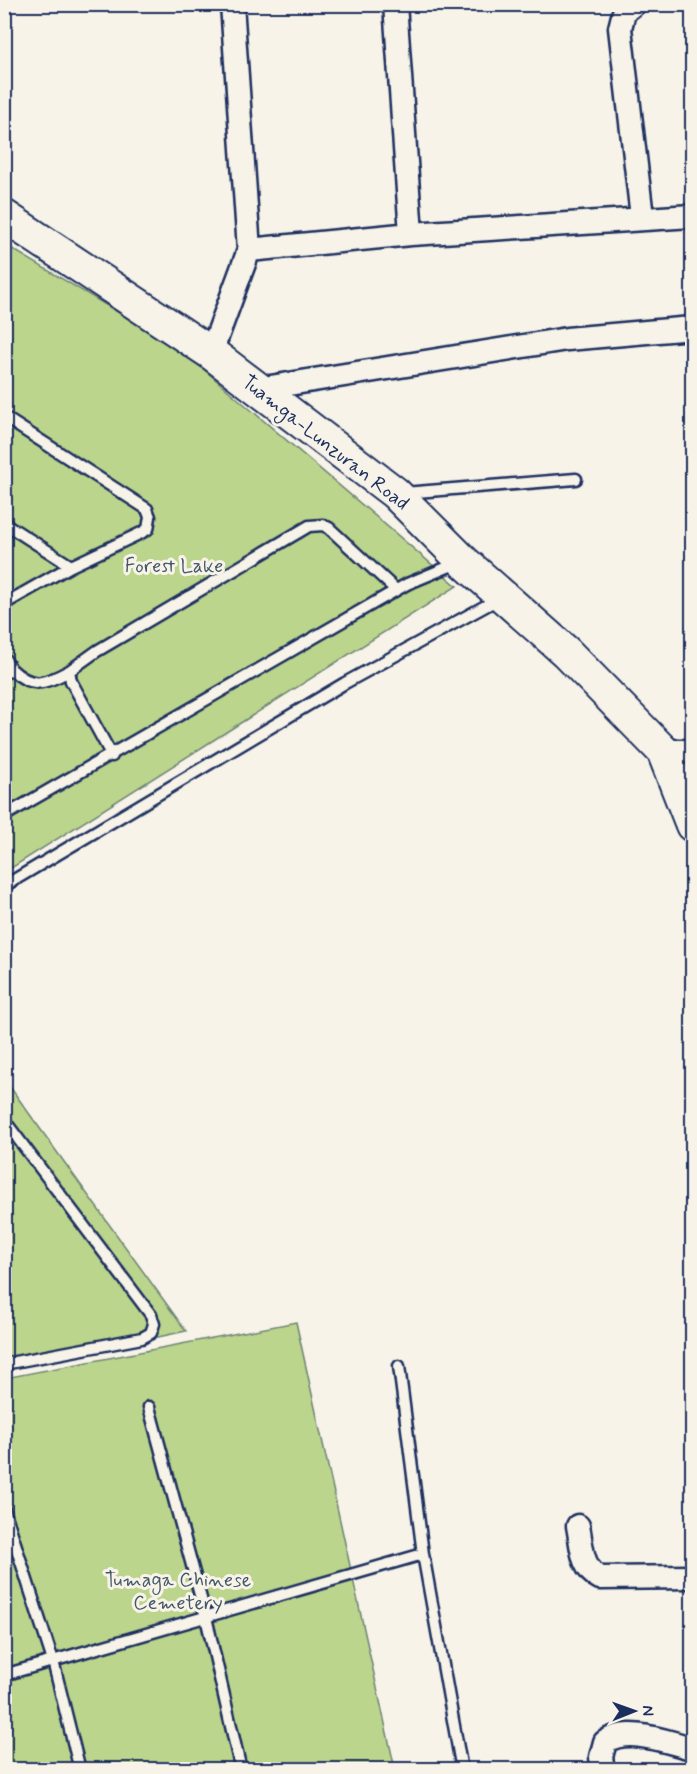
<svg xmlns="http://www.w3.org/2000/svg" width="697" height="1774" font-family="Mynerve,sans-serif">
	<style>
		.green { fill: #bcd58c; stroke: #6c8275; stroke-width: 1.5 }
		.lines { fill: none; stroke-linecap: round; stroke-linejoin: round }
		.lane-casing { stroke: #1b2f5e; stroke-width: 15 }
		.street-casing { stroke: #1b2f5e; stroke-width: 27 }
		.secondary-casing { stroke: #1b2f5e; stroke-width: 36 }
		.lane { stroke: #f7f3e8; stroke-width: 10 }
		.street { stroke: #f7f3e8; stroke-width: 22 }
		.secondary { stroke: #f7f3e8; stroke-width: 32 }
		.labels { text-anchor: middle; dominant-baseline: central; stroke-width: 6; stroke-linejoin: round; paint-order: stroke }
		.street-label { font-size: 20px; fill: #1b2f5e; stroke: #f7f3e8 }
		.park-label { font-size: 20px; fill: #43586a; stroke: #f7f3e8 }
	</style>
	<rect width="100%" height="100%" fill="#f7f3e8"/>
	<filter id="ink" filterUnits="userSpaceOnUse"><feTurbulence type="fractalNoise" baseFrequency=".0167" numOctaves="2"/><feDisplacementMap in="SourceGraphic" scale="12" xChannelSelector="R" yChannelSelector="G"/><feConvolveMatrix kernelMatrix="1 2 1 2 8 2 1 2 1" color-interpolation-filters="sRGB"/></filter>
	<g filter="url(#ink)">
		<path class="green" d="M4 244 181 350 457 586 5 872Z
			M5 1080 186 1331 5 1370Z
			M296 1322 395 1769 5 1770V1378Z"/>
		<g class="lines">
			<defs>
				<path id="lane" d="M4 417 147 509 150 517 148 529 141 533 71 566 4 604
					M404 493 576 479
					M4 523 71 566
					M4 658 11 669 5 673
					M11 669C32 689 45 684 69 671
					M112 756 71 681 69 671 97 651 309 526 323 525 329 528 396 590
					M4 816 407 584 460 562
					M4 886 345 683 500 598
					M4 1120 151 1315 154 1324 151 1333 142 1338 4 1364
					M399 1366 423 1554 462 1770
					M149 1407 206 1617 241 1770
					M4 1509 53 1661 80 1770
					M4 1675 423 1554"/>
				<path id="street" d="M395 4 411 234
					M634 4 624 12 620 28 642 217
					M249 250 411 234 692 216
					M211 353 249 250 232 4
					M258 389 567 339 692 328
					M663 751H692
					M578 1526C582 1545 581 1569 600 1578L692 1577
					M603 1770 601 1757 605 1742C628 1726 666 1742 692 1748"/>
				<path id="secondary" d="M4 216 211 353 395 493 463 561 566 652 663 751 692 825"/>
			</defs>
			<use href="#lane" class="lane-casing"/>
			<use href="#street" class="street-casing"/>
			<use href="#secondary" class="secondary-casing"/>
			<use href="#lane" class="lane"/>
			<use href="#street" class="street"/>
			<use href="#secondary" class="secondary"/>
		</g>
	</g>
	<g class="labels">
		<g class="street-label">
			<text transform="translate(325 443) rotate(38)">Tuamga-Lunzuran Road</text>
		</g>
		<g class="park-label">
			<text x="174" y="566">Forest Lake</text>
			<text x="178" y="1580">Tumaga Chinese<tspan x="178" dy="23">Cemetery</tspan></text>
		</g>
	</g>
	<rect width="697" height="1774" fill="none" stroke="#f7f3e8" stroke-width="24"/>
	<rect x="12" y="12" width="673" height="1750" fill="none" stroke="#1b2f5e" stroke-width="2" filter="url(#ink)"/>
	<g transform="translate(634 1711) rotate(89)" stroke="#f7f3e8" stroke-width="4.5" paint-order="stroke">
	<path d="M0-4.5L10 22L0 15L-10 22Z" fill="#1b2f5e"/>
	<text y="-9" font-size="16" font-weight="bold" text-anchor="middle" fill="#1b2f5e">N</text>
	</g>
</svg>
